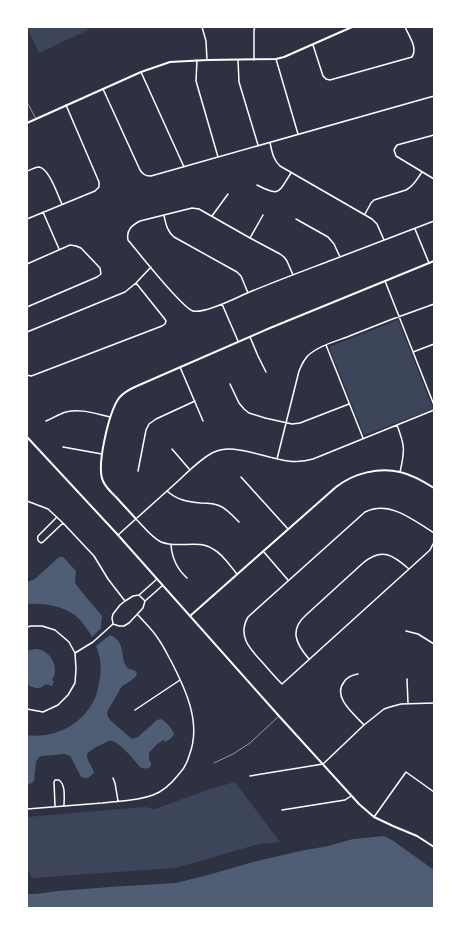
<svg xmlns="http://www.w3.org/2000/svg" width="461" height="935" font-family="Roboto,sans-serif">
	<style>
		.green { fill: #3c4559 }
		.water { fill: #4f5d75 }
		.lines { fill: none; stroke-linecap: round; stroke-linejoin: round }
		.service { stroke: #fff; stroke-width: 0.5 }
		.minor { stroke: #fff; stroke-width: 1.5 }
		.tertiary { stroke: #fff; stroke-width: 2 }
		.secondary { stroke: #fff; stroke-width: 2 }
	</style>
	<rect width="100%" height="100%" fill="#2d3142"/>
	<path class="green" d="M27 27H86L88 30 39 53Z
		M398 320 433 409 364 435 329 347Z
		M235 782 280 842 259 844 176 868 32 878 27 868V817L144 807 155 809 213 788Z"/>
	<path class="water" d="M59 557H63L76 571 75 583 85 596 98 611 102 616 101 628 92 637C89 631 85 626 81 621 68 606 45 603 27 604V582L35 579Z
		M110 635C127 642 119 657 127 667 130 671 134 668 137 673L136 676 132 680 122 686 107 712 108 717 111 721 132 739 138 737 157 720 161 719C166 722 172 728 174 734 172 738 169 740 165 742L164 740 157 744 149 753C149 754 149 759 149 760 150 761 151 762 151 763 152 770 143 769 140 767 134 760 121 743 112 741 109 740 107 742 103 744 97 746 92 749 87 754 86 761 93 766 94 773L88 778H85L81 777 71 757 68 755 64 754 42 756 39 757 36 762 34 781 32 783 27 785V735C54 739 82 725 94 700 97 695 98 688 99 682 102 671 101 657 96 646Z
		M35 649C37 649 39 649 41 650 53 654 59 670 52 680L54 682 52 684 53 685 52 686 49 685 50 682 48 685 46 684C40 690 34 689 27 684V651Z
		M384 836 392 840 434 870V908H27V894H36L58 891 110 887 176 883 208 875 253 862 300 851 328 846 353 839Z"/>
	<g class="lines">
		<path class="service" d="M27 102 36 119
			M214 763 233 754 250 743 278 717"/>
		<path class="minor" d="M202 27 206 41 207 60
			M313 45 323 76 326 79 330 80 412 57C418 48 409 36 405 27
			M276 59 298 134
			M197 60 196 81 218 157
			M238 60 239 82 258 145
			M254 60V30L255 27
			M141 72 184 167
			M103 89 140 170C143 175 146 176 151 176L434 96
			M434 135 397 145 394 150 396 156 434 179
			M270 143C272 151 273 160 280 166L372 219 377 224 384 240
			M27 171C31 170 35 167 39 167 49 168 58 196 62 204
			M257 185C280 197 278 193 291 173
			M43 212 59 249
			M365 214 371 203 374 200 406 190C414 186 417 179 422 172
			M164 216C166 224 167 231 174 237L237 272 241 276 248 293
			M212 216 228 194
			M27 219 95 191 99 187V182L66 105
			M296 219 328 237 334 244 340 257
			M415 229 429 263
			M250 238 263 215
			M27 264 70 245 76 246 81 248 100 268 101 274 97 277 27 307
			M293 275 287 261 284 257 280 254 250 238 199 209 192 208 140 221C132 225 126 230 128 240 138 252 182 308 193 311 204 314 234 299 245 294 273 282 303 271 332 260 366 247 400 234 434 221
			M385 281 434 405
			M222 304 238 341
			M27 332 125 292 136 283 151 267
			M250 337 258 356 266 372
			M326 345 363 438
			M413 352 434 344
			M180 367 203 421
			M27 375 31 376 34 375 162 326 165 324 166 321 164 318 136 283
			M230 384 239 403 244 409 249 413 265 418 292 424 300 423 349 404
			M46 421C53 418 59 414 66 412 81 408 96 414 110 417
			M397 425C405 446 405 450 400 472
			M63 447 102 454
			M172 449 190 470
			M277 459 299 371C302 364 305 357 311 353 321 345 336 341 347 337 376 325 405 314 434 304
			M138 471 146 430 149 424 156 419 195 401
			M241 477 288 529
			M167 491C177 500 188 502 201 503 208 503 214 503 220 506 227 509 233 516 239 522
			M27 501 48 509 63 523 94 556 108 579 125 601
			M57 517 38 536C37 540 38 541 41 543L43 542 63 523
			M136 519C144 527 151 537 161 542 178 549 198 539 213 549 223 554 230 566 237 574
			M434 533C413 520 390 500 365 512L248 617C237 636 250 649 263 663 269 670 275 677 282 684L419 560 430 550 434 542
			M118 535C137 518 157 500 177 482 188 472 199 460 212 453 220 449 229 448 239 450 264 453 287 467 313 459L434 410
			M171 545C172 558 177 569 187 578
			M263 551 288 580
			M139 595 145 601
			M113 624 119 626H124L129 623 143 608 145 601 162 586
			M113 624 112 618 113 614 120 605 125 601 133 596 139 595 157 579
			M27 627 31 626H42L55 630 69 642 75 653 76 669 75 683 68 695 58 705 43 712 27 709
			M406 631 418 634 434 644
			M75 653 93 642 113 624
			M309 659C296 644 289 630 306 615L363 563C382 547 393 555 409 569
			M358 674C352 675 347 677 344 682 332 697 354 714 364 725
			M407 679 408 703
			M135 710 180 680
			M250 776 323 764 364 725 384 709 390 707 401 704 434 703
			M113 778 115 783 118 801
			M55 806 54 782 55 780H59C66 785 64 798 64 806
			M27 809C52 807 77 805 102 803 119 801 137 801 153 795 164 791 172 783 179 774 184 769 187 763 189 756 202 724 186 690 171 661 167 654 164 647 159 640 154 631 145 623 138 615
			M282 810 345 800 351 796
			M374 817 406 772 434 792"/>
		<path class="tertiary" d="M27 123 141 72 170 62 207 60 276 59 284 57 352 27
			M136 519C130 512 123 505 117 498 112 493 106 488 103 481 96 466 109 412 119 398 124 392 130 389 137 386L270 328 434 261
			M190 616 336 487C354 473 379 467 400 472 413 475 423 481 434 488"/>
		<path class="secondary" d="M27 437 118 535 279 716 359 804 374 817 393 826 417 836 434 847"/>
	</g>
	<rect width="461" height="935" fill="none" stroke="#ffffff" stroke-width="56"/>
</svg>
